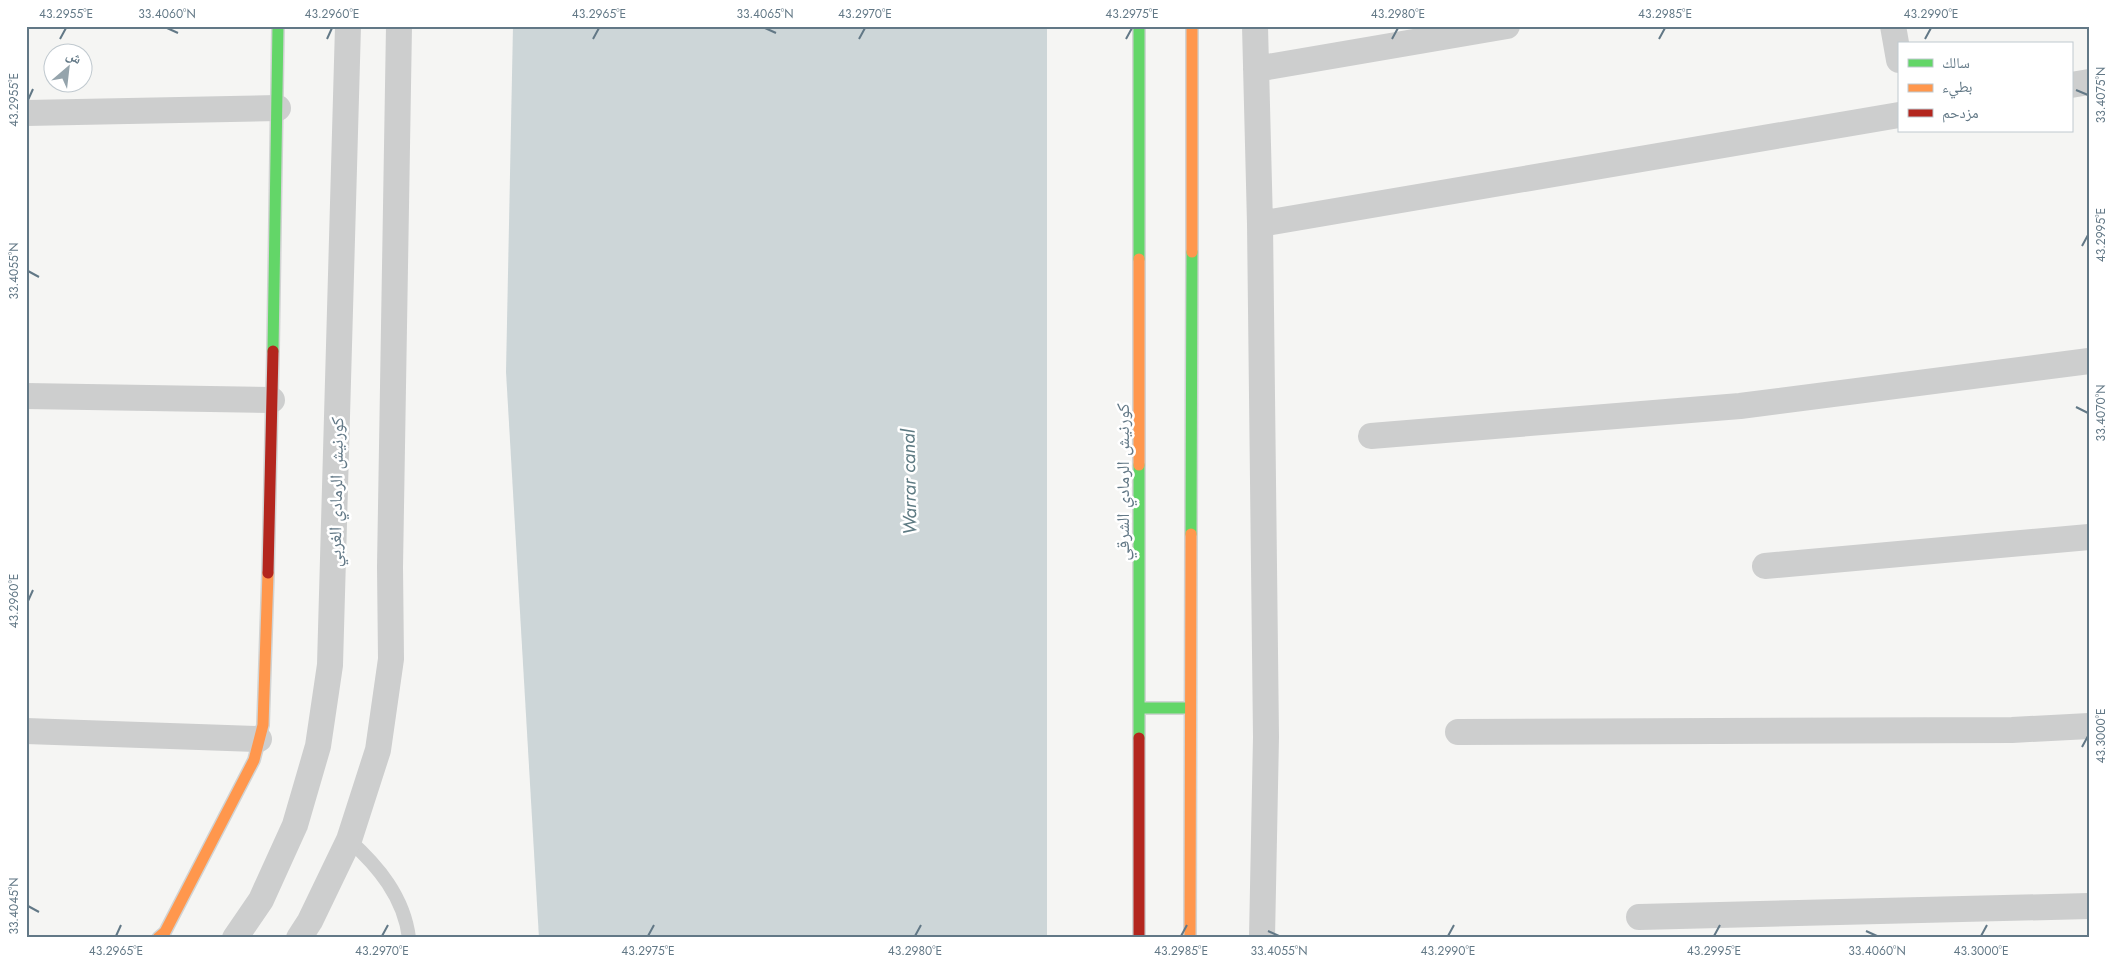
<svg xmlns="http://www.w3.org/2000/svg" width="2115" height="964" font-family="Jost,'Noto Naskh Arabic',sans-serif">
	<style>
		.water { fill: #cdd6d8 }
		.lines { fill: none; stroke-linecap: round; stroke-linejoin: round }
		.fast-casing { stroke: #d1d3d3; stroke-width: 14 }
		.slow-casing { stroke: #d1d3d3; stroke-width: 14 }
		.jam-casing { stroke: #d1d3d3; stroke-width: 14 }
		.lane { stroke: #cdcece; stroke-width: 14 }
		.street { stroke: #cdcece; stroke-width: 26 }
		.fast { stroke: #63d668; stroke-width: 11 }
		.slow { stroke: #ff974d; stroke-width: 11 }
		.jam { stroke: #b3261e; stroke-width: 11 }
		.ticks { fill: none; stroke: #627886; stroke-width: 2 }
		.labels { text-anchor: middle; dominant-baseline: central; stroke-width: 5; stroke-linejoin: round; paint-order: stroke }
		.street-label { font-size: 18px; fill: #627886; stroke: #fff }
		.water-label { font-size: 19px; font-style: italic; fill: #5e7b83; stroke: #fff }
		.neatline { fill: none; stroke: #627886; stroke-width: 2 }
		.ticks-label { font-size: 12px; text-anchor: middle; fill: #627886 }
	</style>
	<rect width="100%" height="100%" fill="#f5f5f3"/>
	<path class="water" d="M513 26H1047V938H539L506 372Z"/>
	<g class="lines">
		<defs>
			<path id="fast" d="M1139 26V259
				M273 351 278 26
				M1139 465V738
				M1191 534 1192 252
				M1141 708H1190"/>
			<path id="slow" d="M1192 252V26
				M1139 259V465
				M158 938 165 932 254 760 263 725 268 573
				M1190 938 1191 534"/>
			<path id="jam" d="M268 573 273 351
				M1139 738V938"/>
		</defs>
		<use href="#fast" class="fast-casing"/>
		<use href="#slow" class="slow-casing"/>
		<use href="#jam" class="jam-casing"/>
		<path class="lane" d="M349 840C378 866 404 897 409 938"/>
		<path class="street" d="M1255 26 1260 224 1266 737 1262 938
			M1893 26 1899 60
			M1256 69 1507 26
			M2071 85 2089 82
			M26 113 278 108
			M1260 224 1899 115
			M26 396 272 400
			M1371 436 1740 406 2089 361
			M1765 566 2089 537
			M26 731 259 739
			M1458 732 2012 730 2089 726
			M1639 917 2089 906
			M235 938 261 900 295 825 318 746 330 665 348 26
			M299 938 310 921 349 840 378 750 391 659 390 567 399 26"/>
		<use href="#fast" class="fast"/>
		<use href="#slow" class="slow"/>
		<use href="#jam" class="jam"/>
	</g>
	<path class="ticks" d="M167 28 178 33M765 28 776 33M60 39 66 28M327 39 332 28M593 39 599 28M859 39 865 28M1126 39 1132 28M1392 39 1398 28M1659 39 1665 28M1925 39 1931 28M2076 90 2088 95M28 100 33 89M2082 246 2088 235M28 271 39 277M2076 407 2088 413M28 601 33 590M2082 747 2088 736M28 906 39 912M1268 931 1279 936M1866 931 1877 936M116 936 121 925M382 936 388 925M648 936 654 925M915 936 921 925M1181 936 1187 925M1448 936 1454 925M1714 936 1720 925M1981 936 1987 925"/>
	<g class="labels">
		<g class="street-label">
			<text transform="translate(1123 482) rotate(-90)">كورنيش الرمادي الشرقي</text>
			<text transform="translate(336 492) rotate(-89)">كورنيش الرمادي الغربي</text>
		</g>
		<g class="water-label">
			<text transform="translate(909 482) rotate(-91)">Warrar canal</text>
		</g>
	</g>
	<rect width="2115" height="964" fill="none" stroke="#ffffff" stroke-width="55"/>
	<rect x="1898" y="42" width="175" height="90" fill="#ffffff" stroke="#c0c9cf"/>
	<rect x="1908" y="59" width="25" height="8" fill="#63d668" stroke="#c0c9cf"/>
	<text x="1942" y="68" font-size="15" fill="#627886">سالك</text>
	<rect x="1908" y="84" width="25" height="8" fill="#ff974d" stroke="#c0c9cf"/>
	<text x="1942" y="92" font-size="15" fill="#627886">بطيء</text>
	<rect x="1908" y="109" width="25" height="8" fill="#b3261e" stroke="#c0c9cf"/>
	<text x="1942" y="118" font-size="15" fill="#627886">مزدحم</text>
	<g transform="translate(68 68) rotate(28)"><circle r="24" fill="#ffffff" stroke="#c0c9cf"/>
	<path d="M0-4L9 19L0 12L-9 19Z" fill="#95a4ac"/>
	<text y="-8" font-size="14" font-weight="bold" text-anchor="middle" fill="#627886">ش</text>
	</g>
	<rect x="28" y="28" width="2060" height="908" class="neatline"/>
	<g class="ticks-label">
		<text x="66" y="18">43.2955°E</text>
		<text x="167" y="18">33.4060°N</text>
		<text x="332" y="18">43.2960°E</text>
		<text x="599" y="18">43.2965°E</text>
		<text x="765" y="18">33.4065°N</text>
		<text x="865" y="18">43.2970°E</text>
		<text x="1132" y="18">43.2975°E</text>
		<text x="1398" y="18">43.2980°E</text>
		<text x="1665" y="18">43.2985°E</text>
		<text x="1931" y="18">43.2990°E</text>
		<text transform="translate(2101 95) rotate(-90)" y="4">33.4075°N</text>
		<text transform="translate(14 100) rotate(-90)" y="4">43.2955°E</text>
		<text transform="translate(2101 235) rotate(-90)" y="4">43.2995°E</text>
		<text transform="translate(14 271) rotate(-90)" y="4">33.4055°N</text>
		<text transform="translate(2101 413) rotate(-90)" y="4">33.4070°N</text>
		<text transform="translate(14 601) rotate(-90)" y="4">43.2960°E</text>
		<text transform="translate(2101 736) rotate(-90)" y="4">43.3000°E</text>
		<text transform="translate(14 906) rotate(-90)" y="4">33.4045°N</text>
		<text x="116" y="955">43.2965°E</text>
		<text x="382" y="955">43.2970°E</text>
		<text x="648" y="955">43.2975°E</text>
		<text x="915" y="955">43.2980°E</text>
		<text x="1181" y="955">43.2985°E</text>
		<text x="1279" y="955">33.4055°N</text>
		<text x="1448" y="955">43.2990°E</text>
		<text x="1714" y="955">43.2995°E</text>
		<text x="1877" y="955">33.4060°N</text>
		<text x="1981" y="955">43.3000°E</text>
	</g>
</svg>
